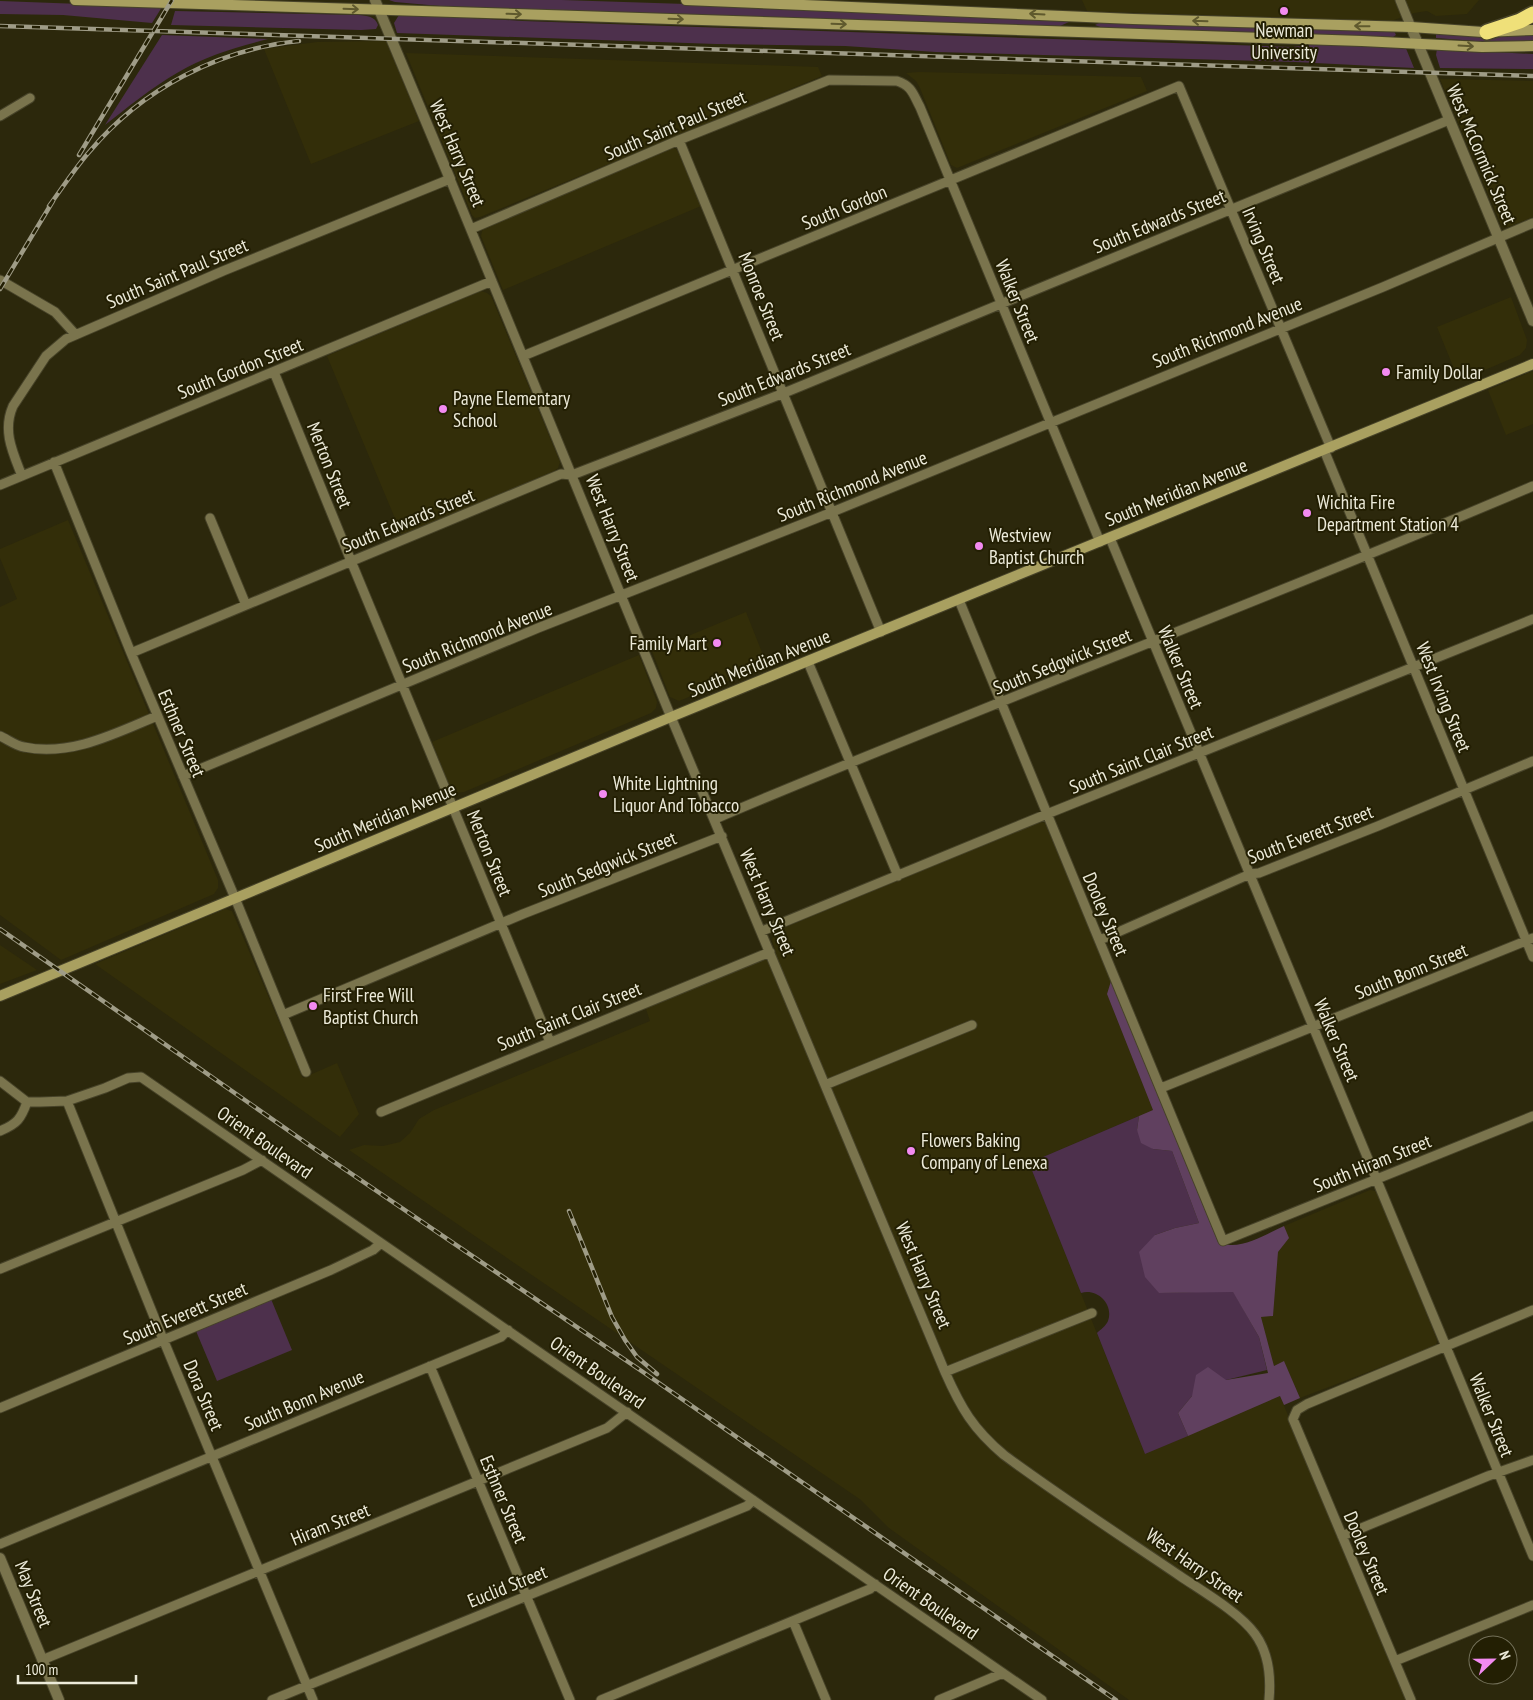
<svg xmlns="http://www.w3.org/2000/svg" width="1533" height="1700" font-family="'PT Sans Narrow',sans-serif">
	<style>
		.built { fill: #332e09 }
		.green { fill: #4d304c }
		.forest { fill: #60405f }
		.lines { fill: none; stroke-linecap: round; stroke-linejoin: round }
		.minor-casing { stroke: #474329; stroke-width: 11 }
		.tertiary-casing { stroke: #474329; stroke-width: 12 }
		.secondary-casing { stroke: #474329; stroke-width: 12 }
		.motorway-casing { stroke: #474329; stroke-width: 18 }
		.minor { stroke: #7a744d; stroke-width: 9 }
		.tertiary { stroke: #7a744d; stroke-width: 10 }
		.secondary { stroke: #a9a060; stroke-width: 10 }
		.motorway { stroke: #efe079; stroke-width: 15 }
		.rail-casing { stroke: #9f9c87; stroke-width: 4.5 }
		.rail { stroke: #231f03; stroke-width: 2.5; stroke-dasharray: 8; stroke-linecap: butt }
		.oneway { stroke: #5f592d }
		.poi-dot { fill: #f38af1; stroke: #231f03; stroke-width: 2 }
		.labels { text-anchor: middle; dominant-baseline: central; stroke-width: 4; stroke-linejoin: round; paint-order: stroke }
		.poi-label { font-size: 19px; fill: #ecead9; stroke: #231f03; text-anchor: start }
		.street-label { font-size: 19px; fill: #ecead9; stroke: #231f03 }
	</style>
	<rect width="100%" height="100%" fill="#2c280c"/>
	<path class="built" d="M1082 0H1479L1467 14 1436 16 1427 11 1414 13 1391 21 1087 11Z
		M386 41 419 121 311 164 264 49 317 42Z
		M406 53 818 67 822 76 480 217 475 218 472 215Z
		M919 72 1141 77 1147 91 957 168 951 165 920 88 916 81 906 73Z
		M1440 79 1533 81V217L1508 227H1503L1501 224Z
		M673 148 676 149 678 152 701 206 503 290 481 236 483 228Z
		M481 291 487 293 491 296 560 462 558 468 554 471 402 535 327 356Z
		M1511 297 1527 340 1526 348 1520 355 1459 381 1437 327Z
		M1533 371V424L1506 435 1488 390Z
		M68 520 218 880V888L214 894 61 960 0 915V607L17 599 0 558V549Z
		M746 612 767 665 679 701 670 697 652 651Z
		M639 655 657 702 656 708 651 713 464 792 456 793 450 787 432 742Z
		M1040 822 1045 823 1111 981 1107 994 1153 1110 1029 1163 1145 1454 1280 1396 1406 1700H1129L889 1528 861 1500 349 1150 364 1145 383 1146 400 1142 410 1133 419 1119 434 1110 650 1021 645 1006 776 953 772 940 774 934 781 929Z
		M225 909 232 911 303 1078 337 1063 359 1114 340 1137 95 964Z
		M0 945 37 970 0 984Z
		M1370 1190 1375 1191 1379 1197 1437 1340 1436 1346 1300 1398 1284 1362 1274 1366 1261 1317 1273 1316 1278 1252 1288 1238 1284 1226Z"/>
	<path class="green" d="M389 0H562L843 9 1067 20 1069 22 1060 26 451 7 395 2Z
		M0 1 162 7 152 23 63 15 0 14Z
		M175 11 359 15C367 16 375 16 378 25L376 29 361 30 171 25Z
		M404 14 523 21 1293 47C1330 41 1368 48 1405 46L1414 68 1295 62 936 52 845 46 716 44 397 33 394 23 399 15Z
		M1103 21 1394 31 1396 35 1393 37 1103 28 1095 25Z
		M1436 34H1533V42C1501 44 1468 40 1436 38Z
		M162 35 268 39C237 47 205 56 177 73 151 88 128 107 105 125Z
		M1437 49 1533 54V69L1440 68 1436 55Z
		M1139 1116 1137 1130 1153 1149 1172 1151 1199 1223 1175 1228 1155 1235 1159 1293 1233 1291 1259 1337 1267 1370 1226 1380 1192 1396 1178 1413 1188 1436 1145 1454 1097 1333C1100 1330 1106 1326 1108 1321 1114 1304 1097 1288 1081 1293L1029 1163Z
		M271 1299 292 1350 217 1381 196 1331Z"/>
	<path class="forest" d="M1111 981 1218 1242C1239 1252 1264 1235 1284 1226L1289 1238 1278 1252 1273 1316 1261 1317 1274 1366 1284 1361 1300 1398 1284 1405 1280 1396 1188 1436 1178 1413 1192 1396 1196 1375 1208 1367 1226 1380 1268 1373 1259 1337 1233 1292 1159 1293 1145 1277 1139 1252 1155 1235 1175 1228 1199 1223 1172 1151 1153 1149 1141 1143 1137 1130 1139 1116 1153 1110 1107 994Z"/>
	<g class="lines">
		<defs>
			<path id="minor" d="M1400 0 1411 27
				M0 116 30 98
				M679 140 881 632
				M471 229 679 140 829 80 897 81C912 86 913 94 920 107L1100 542
				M0 280 55 312 75 334
				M523 356 1179 86 1331 448
				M274 372 351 561 550 1042
				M1324 450 1533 957
				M54 462 131 653 235 898 306 1072
				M22 476C13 453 2 431 13 406L46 356 66 339 223 271 450 179 671 717 945 1372C961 1408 973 1429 1004 1455 1061 1497 1121 1536 1180 1576 1202 1591 1240 1613 1255 1634 1269 1653 1271 1678 1269 1700
				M0 485 492 281
				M210 518 246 605
				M1110 538 1533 1556
				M959 600 1223 1241 1533 1116
				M131 653 561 474 572 475 784 393 1449 120
				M808 662 898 876
				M0 736C7 739 16 746 24 747 70 757 116 733 157 716
				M183 776 538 628 815 519 1383 287 1533 223
				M715 819C986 704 1262 602 1533 486
				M762 931 1047 814 1533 619
				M1100 940 1250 874 1259 873 1378 826 1533 761
				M283 1015 523 914 722 836
				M0 1081 27 1102H40L67 1101 105 1088 128 1078 141 1077 1042 1700
				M825 1085 972 1025
				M1161 1088 1533 938
				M67 1101 163 1339 313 1700
				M381 1112 770 952
				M0 1131C17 1124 21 1119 27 1102
				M0 1269 243 1170 262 1160
				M430 1366 570 1700
				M945 1372 1092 1313
				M0 1408 331 1270 373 1250 381 1243
				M1342 1536 1488 1476 1533 1460
				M0 1544 501 1337 508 1330
				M793 1621 826 1700
				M42 1660 607 1428 627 1412
				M1395 1661 1533 1605
				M272 1700 747 1506 753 1500
				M601 1700 870 1589 875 1584
				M939 1700 1003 1673
				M1411 1700 1293 1419 1297 1410 1307 1404 1533 1310"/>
			<path id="tertiary" d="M375 0 450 179
				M1411 27 1533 321
				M0 1558 59 1700"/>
			<path id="secondary" d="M75 0 1362 41 1482 47 1533 46
				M686 0 1133 19 1411 27 1483 32 1533 30
				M0 996 671 717 1533 364"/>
			<path id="motorway" d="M1487 32 1520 21 1533 14"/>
		</defs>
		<use href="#minor" class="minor-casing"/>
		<use href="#tertiary" class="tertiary-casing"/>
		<use href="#secondary" class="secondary-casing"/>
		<use href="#motorway" class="motorway-casing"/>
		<use href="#minor" class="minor"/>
		<use href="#tertiary" class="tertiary"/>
		<use href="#secondary" class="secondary"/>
		<use href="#motorway" class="motorway"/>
		<defs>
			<path id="rail" d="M0 26 1533 76
				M79 155 172 0
				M49 206C63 187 75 168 90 151 142 89 219 49 299 41
				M0 289 53 201
				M0 929 312 1147 643 1372 1116 1700
				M569 1211 612 1317 625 1340 637 1357 657 1374"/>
		</defs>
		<use href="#rail" class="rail-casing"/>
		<use href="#rail" class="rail"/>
	</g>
	<defs><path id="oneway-shaft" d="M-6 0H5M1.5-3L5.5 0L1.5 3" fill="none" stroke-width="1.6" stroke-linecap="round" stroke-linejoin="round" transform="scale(1.25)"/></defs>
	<g class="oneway">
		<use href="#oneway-shaft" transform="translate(351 9) rotate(2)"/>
		<use href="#oneway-shaft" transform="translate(514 14) rotate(2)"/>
		<use href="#oneway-shaft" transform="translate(1037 14) rotate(-177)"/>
		<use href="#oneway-shaft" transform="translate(676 19) rotate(2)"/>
		<use href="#oneway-shaft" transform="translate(1200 21) rotate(-178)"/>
		<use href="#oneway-shaft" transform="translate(839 24) rotate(2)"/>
		<use href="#oneway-shaft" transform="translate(1362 26) rotate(-179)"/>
		<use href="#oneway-shaft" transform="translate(1466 46) rotate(3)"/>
	</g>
	<g class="poi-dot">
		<circle cx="1284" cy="11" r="5"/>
		<circle cx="1386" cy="372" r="5"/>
		<circle cx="443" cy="409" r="5"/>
		<circle cx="1307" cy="513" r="5"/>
		<circle cx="979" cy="546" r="5"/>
		<circle cx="717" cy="643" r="5"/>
		<circle cx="603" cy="794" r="5"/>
		<circle cx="313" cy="1006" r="5"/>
		<circle cx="911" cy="1151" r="5"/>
	</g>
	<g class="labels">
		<g class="poi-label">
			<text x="1284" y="30" text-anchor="middle">Newman<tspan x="1284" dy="22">University</tspan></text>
			<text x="1396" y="372">Family Dollar</text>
			<text x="453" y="398">Payne Elementary<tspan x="453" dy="22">School</tspan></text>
			<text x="1317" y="502">Wichita Fire<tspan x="1317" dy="22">Department Station 4</tspan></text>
			<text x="989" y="535">Westview<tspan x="989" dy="22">Baptist Church</tspan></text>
			<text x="707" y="643" text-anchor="end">Family Mart</text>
			<text x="613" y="783">White Lightning<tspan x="613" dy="22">Liquor And Tobacco</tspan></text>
			<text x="323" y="995">First Free Will<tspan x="323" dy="22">Baptist Church</tspan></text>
			<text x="921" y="1140">Flowers Baking<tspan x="921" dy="22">Company of Lenexa</tspan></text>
		</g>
		<g class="street-label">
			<text transform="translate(675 125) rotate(-23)">South Saint Paul Street</text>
			<text transform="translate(458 153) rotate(67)">West Harry Street</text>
			<text transform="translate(1482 154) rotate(67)">West McCormick Street</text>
			<text transform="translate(844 207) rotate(-22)">South Gordon</text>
			<text transform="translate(1159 221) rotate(-22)">South Edwards Street</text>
			<text transform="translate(1264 245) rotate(67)">Irving Street</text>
			<text transform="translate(177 273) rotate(-23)">South Saint Paul Street</text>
			<text transform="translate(762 296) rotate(68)">Monroe Street</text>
			<text transform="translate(1018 301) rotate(68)">Walker Street</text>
			<text transform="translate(1227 332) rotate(-22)">South Richmond Avenue</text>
			<text transform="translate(240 368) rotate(-22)">South Gordon Street</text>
			<text transform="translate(784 374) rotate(-22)">South Edwards Street</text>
			<text transform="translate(330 465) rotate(68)">Merton Street</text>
			<text transform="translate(852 486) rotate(-22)">South Richmond Avenue</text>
			<text transform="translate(1176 492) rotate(-22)">South Meridian Avenue</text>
			<text transform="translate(408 520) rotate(-22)">South Edwards Street</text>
			<text transform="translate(613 528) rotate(68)">West Harry Street</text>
			<text transform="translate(477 637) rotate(-22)">South Richmond Avenue</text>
			<text transform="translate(1062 661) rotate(-22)">South Sedgwick Street</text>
			<text transform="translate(759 663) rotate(-22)">South Meridian Avenue</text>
			<text transform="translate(1181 667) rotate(67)">Walker Street</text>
			<text transform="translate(1444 697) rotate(68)">West Irving Street</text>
			<text transform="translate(182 733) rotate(67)">Esthner Street</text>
			<text transform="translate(1141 759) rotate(-22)">South Saint Clair Street</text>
			<text transform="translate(385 817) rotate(-23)">South Meridian Avenue</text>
			<text transform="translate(1310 834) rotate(-21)">South Everett Street</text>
			<text transform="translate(490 853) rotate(68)">Merton Street</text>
			<text transform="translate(607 864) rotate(-22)">South Sedgwick Street</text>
			<text transform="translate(768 902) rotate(67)">West Harry Street</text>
			<text transform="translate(1106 914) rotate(67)">Dooley Street</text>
			<text transform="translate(1411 971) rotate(-22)">South Bonn Street</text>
			<text transform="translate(569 1016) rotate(-22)">South Saint Clair Street</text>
			<text transform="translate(1337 1040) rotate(67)">Walker Street</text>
			<text transform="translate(265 1142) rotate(35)">Orient Boulevard</text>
			<text transform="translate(1372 1163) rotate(-22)">South Hiram Street</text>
			<text transform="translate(924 1275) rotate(67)">West Harry Street</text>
			<text transform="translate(185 1313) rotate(-23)">South Everett Street</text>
			<text transform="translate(598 1372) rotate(35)">Orient Boulevard</text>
			<text transform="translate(204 1395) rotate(67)">Dora Street</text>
			<text transform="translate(304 1400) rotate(-23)">South Bonn Avenue</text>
			<text transform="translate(1492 1415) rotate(68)">Walker Street</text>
			<text transform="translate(504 1499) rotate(67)">Esthner Street</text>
			<text transform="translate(330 1524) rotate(-22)">Hiram Street</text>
			<text transform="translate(1367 1553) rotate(67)">Dooley Street</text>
			<text transform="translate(1195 1565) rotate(35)">West Harry Street</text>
			<text transform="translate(507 1586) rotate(-22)">Euclid Street</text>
			<text transform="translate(34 1594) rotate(68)">May Street</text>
			<text transform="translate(931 1603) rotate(35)">Orient Boulevard</text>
		</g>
	</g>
	<g transform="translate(1493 1660) rotate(68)"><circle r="24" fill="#231f03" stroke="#737059"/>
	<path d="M0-4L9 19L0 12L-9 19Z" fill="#f38af1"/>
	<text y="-8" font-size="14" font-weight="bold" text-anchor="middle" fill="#ecead9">N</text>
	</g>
	<path d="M18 1675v8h118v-8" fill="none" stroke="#ecead9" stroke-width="2.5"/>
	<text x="25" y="1675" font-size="15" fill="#ecead9" stroke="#231f03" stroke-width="4" paint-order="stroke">100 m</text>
</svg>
